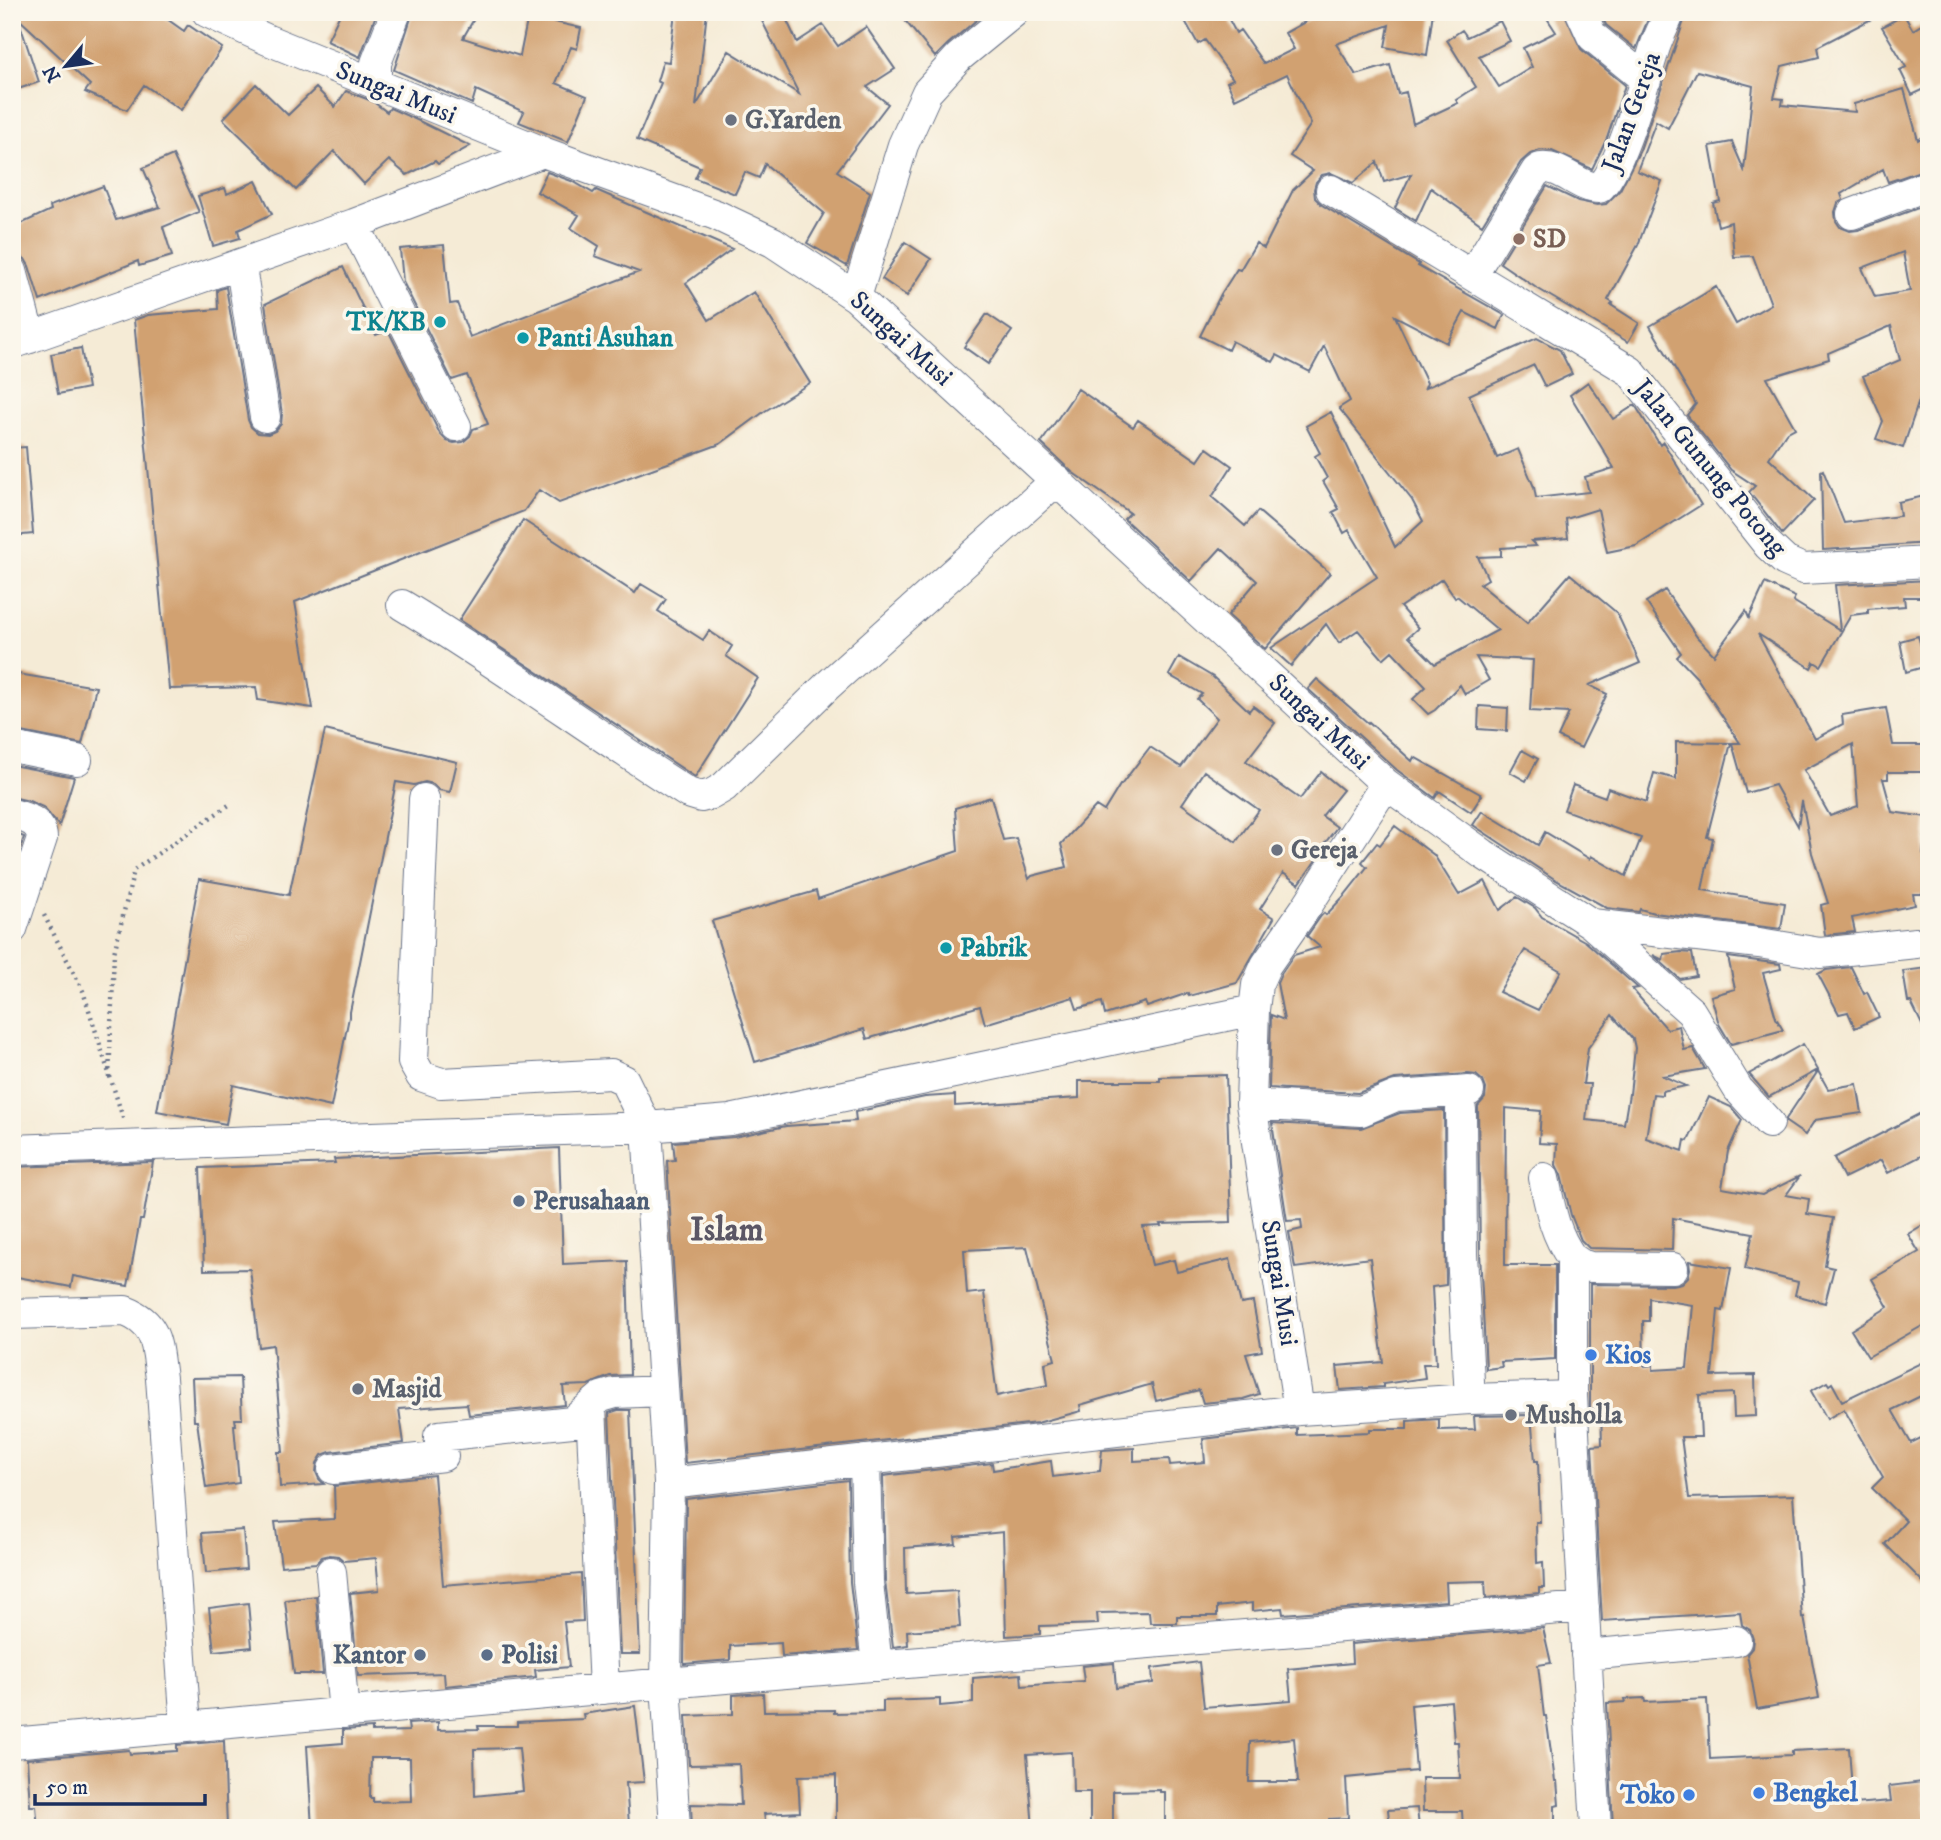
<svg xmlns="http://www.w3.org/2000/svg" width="1941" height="1840" font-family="'IM FELL DW Pica',serif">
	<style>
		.building { fill: #d1a171; fill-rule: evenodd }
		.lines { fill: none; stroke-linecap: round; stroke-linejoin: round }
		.minor-casing { stroke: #677188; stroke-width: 32 }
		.path { stroke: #677188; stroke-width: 4.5; stroke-dasharray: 2 5; stroke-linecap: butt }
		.minor { stroke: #fff; stroke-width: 30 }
		.worship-dot { fill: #6b7280; stroke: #fbf7ec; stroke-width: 2.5 }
		.education-dot { fill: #8d6e63; stroke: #fbf7ec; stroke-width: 2.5 }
		.culture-dot { fill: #0f9aa8; stroke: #fbf7ec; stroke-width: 2.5 }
		.service-dot { fill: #5c6f8a; stroke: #fbf7ec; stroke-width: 2.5 }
		.shop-dot { fill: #3f7fe0; stroke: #fbf7ec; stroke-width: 2.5 }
		.labels { text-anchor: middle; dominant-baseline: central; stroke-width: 7; stroke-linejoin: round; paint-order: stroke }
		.street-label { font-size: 26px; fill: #1b2f5e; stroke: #fbf7ec }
		.worship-label { font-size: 26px; font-weight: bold; fill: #5b616d; stroke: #fbf7ec; text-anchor: start }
		.education-label { font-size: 26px; font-weight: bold; fill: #785e54; stroke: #fbf7ec; text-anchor: start }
		.culture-label { font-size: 26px; font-weight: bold; fill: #0d838f; stroke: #fbf7ec; text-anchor: start }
		.service-label { font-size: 26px; font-weight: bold; fill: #4e5e75; stroke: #fbf7ec; text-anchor: start }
		.shop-label { font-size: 26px; font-weight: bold; fill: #366cbe; stroke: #fbf7ec; text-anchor: start }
		.district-label { font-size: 33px; font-weight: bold; fill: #5b5765; stroke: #fbf7ec }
	</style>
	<rect width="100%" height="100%" fill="#fbf7ec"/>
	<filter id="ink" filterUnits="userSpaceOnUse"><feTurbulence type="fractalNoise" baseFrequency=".0143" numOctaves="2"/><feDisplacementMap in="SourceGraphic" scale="14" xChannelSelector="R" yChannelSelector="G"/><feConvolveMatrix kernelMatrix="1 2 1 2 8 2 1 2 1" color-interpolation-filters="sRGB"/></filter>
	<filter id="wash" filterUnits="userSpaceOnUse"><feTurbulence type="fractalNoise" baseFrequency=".00686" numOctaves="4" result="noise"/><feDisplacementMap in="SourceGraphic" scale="28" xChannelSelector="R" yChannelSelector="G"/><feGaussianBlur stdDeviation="1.57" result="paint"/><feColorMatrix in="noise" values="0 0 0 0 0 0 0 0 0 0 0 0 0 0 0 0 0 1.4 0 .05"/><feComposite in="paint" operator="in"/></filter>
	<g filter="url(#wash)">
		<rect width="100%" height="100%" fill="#f5ebd6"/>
		<g id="blocks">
			<path class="building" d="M12 12H157L184 31 188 25 222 48 181 110 144 85 127 110 85 92 90 85 18 18 39 82 12 91Z
				M341 12H377L360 57 327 41Z
				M413 12H478L463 38 520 56 528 16 581 28 577 49 571 47 556 83 587 96 568 142 519 122 524 112 476 90 472 104 394 70Z
				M675 12H707L696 106 729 51 799 94 762 21 780 12H783L797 42 823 25 838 46 866 27 895 69 867 87 888 104 837 171 870 192 847 266 807 243 824 213 765 164 759 178 745 172 735 194 695 178 700 167 637 140 661 83 657 81 663 61 669 62Z
				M898 12H986L948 44 935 57Z
				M1180 12H1225L1236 33 1240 30 1264 64 1294 49 1285 33 1323 12H1433L1427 55 1385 47 1389 25 1336 44 1356 75 1390 65 1398 94 1406 92 1413 124 1458 103 1456 100 1476 87 1447 40 1462 30 1467 37 1500 21 1510 41 1479 56 1499 87 1532 67 1523 48 1556 32 1543 12H1564L1581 49 1625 85 1607 138 1592 169 1552 151 1540 150 1530 154 1521 162 1482 225 1431 188 1416 221 1395 208 1411 174 1384 182 1377 162 1353 183 1331 173 1322 175 1316 182 1314 189 1315 198 1322 205 1419 264 1418 266 1504 315 1498 329 1464 312 1447 343 1395 316 1427 383 1425 388 1537 338 1560 350 1572 374 1545 387 1534 365 1469 395 1497 458 1518 449 1534 487 1536 498 1589 492 1585 477 1614 468 1570 395 1588 382 1613 419 1635 405 1660 445 1663 442 1701 505 1636 546 1607 552 1598 509 1566 519 1568 538 1531 541 1536 546 1501 548V556L1478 557 1488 579 1480 584 1527 623 1570 574 1617 613 1640 663 1589 685 1607 694 1581 748 1558 737 1569 713 1530 711 1533 660 1476 657 1489 680 1465 694 1460 685 1435 710 1428 714 1413 699 1426 687 1392 651 1383 659 1358 630 1339 643 1326 624 1291 666 1271 648 1377 577 1349 530 1344 533 1333 512 1339 509 1323 481 1327 478 1315 456 1320 453 1306 426 1331 412 1395 547 1423 521 1412 500 1339 408 1350 401 1324 346 1310 372 1277 355 1273 362 1232 341 1228 350 1200 336 1221 294 1237 269 1240 270 1256 243 1264 248 1293 190 1313 171 1290 156 1311 124 1287 74 1235 99 1227 82 1233 79 1205 40 1198 44ZM1442 579 1455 598 1457 596 1498 630 1435 664 1408 637 1418 628 1400 607Z
				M1600 12H1651L1636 49 1606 25Z
				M1687 12H1723L1725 21 1762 14 1763 20 1797 12H1885L1817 47 1819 57 1782 66 1774 98 1783 99 1782 105 1855 112 1854 104 1904 89 1918 140 1929 133V168L1888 182 1883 169 1841 194 1843 200 1838 203 1835 212 1836 221 1840 227 1850 231 1858 230 1929 204V371L1903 448 1876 439 1883 421 1863 376 1900 360 1891 326 1828 353 1829 359 1767 378 1795 428 1786 433 1769 458 1814 500 1782 534 1749 492 1755 486 1731 470 1687 415 1696 404 1650 326 1716 287 1736 324 1771 304 1753 256 1734 257 1731 222 1718 226 1713 203 1720 201 1710 146 1732 142 1744 170 1753 86 1697 71 1668 128 1656 121 1637 171 1662 181 1638 245 1608 300 1613 303 1611 305 1639 323 1628 342 1535 287 1500 263 1547 186 1578 201 1597 205 1606 204 1620 190 1640 150ZM1903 252 1910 291 1875 297 1862 268Z
				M1904 15 1913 30 1929 20V87L1912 95 1900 70 1906 67 1882 27Z
				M256 84 288 115 316 88 335 107 346 91 372 101 387 112 390 108 419 121 470 146 438 164 435 161 407 175 389 160 364 184 334 151 296 190 223 119Z
				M173 155 199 212 163 227 172 256 139 266 138 261 40 301 29 266 25 259 17 254 12 244V228L51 210 50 206 103 186 116 220 160 207 143 168Z
				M547 172 574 182 593 193 596 190 732 249 686 283 709 320 754 292 810 383 765 411 720 444 559 503 539 490 524 511 295 602 313 708 258 700 256 687 169 689 134 320 148 315 218 309 217 290 226 287 248 420 251 427 258 433 268 434 275 431 281 424 282 414 265 304 343 267 376 335 388 330 440 434 447 441 454 443 463 442 470 436 473 429 488 424 467 375 452 380 403 282 400 249 444 245 450 304 457 303 470 337 639 272 595 256 599 246 571 228 579 215 537 192Z
				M256 181 272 214 238 230 240 238 213 246 198 196 225 188 227 194Z
				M905 242 931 259 907 296 882 279Z
				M987 314 1012 331 988 364 964 347Z
				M81 348 88 388 58 394 51 354Z
				M1078 389 1133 427 1138 420 1198 461 1207 448 1232 466 1212 497 1245 526 1258 511 1330 573 1265 649 1228 615 1257 581 1221 548 1191 581 1124 519 1130 513 1072 472 1041 443Z
				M26 447 33 534 12 536V448Z
				M1823 470 1844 523 1900 516 1898 502 1929 495V543L1823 550 1821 471Z
				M523 520 635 593 641 584 666 599 658 611 703 640 709 631 732 646 726 656 758 678 695 777 459 620Z
				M1929 580V597H1904L1905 606 1868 609V613L1851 615 1821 666 1814 662 1811 668 1758 634 1815 739 1843 724 1842 715 1886 708 1893 745H1929V772H1888V779H1883L1892 812 1927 817 1923 854 1929 853V894H1913L1915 905 1852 918 1855 932 1825 935 1821 905 1828 903 1812 853 1802 801 1798 826 1775 785 1746 793 1732 743H1740L1697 678 1677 657 1681 653 1646 602 1665 590 1697 637 1714 655 1746 611 1749 618 1765 583 1795 597 1793 601 1840 630 1835 585ZM1853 744 1858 806 1830 816 1804 770Z
				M1918 636 1927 666 1906 672 1900 641Z
				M1179 657 1213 677 1249 711 1253 706 1275 723 1246 761 1300 799 1321 772 1343 790 1322 816 1337 827 1314 858 1316 860 1309 870 1299 884 1283 873 1260 909 1274 918 1237 983 1189 996 1188 993 1147 1007 1145 1002 1105 1015 1102 1002 1077 1009 1073 997 985 1024 980 1006 867 1039 864 1029 755 1062 712 921 816 891 818 899 958 851 955 808 991 797 1003 840 1016 838 1029 879 1032 876 1067 867 1061 844 1096 806 1104 811 1120 785H1121L1150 747 1181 767 1217 718 1197 699 1202 694 1169 675ZM1204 771 1259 810 1236 842 1182 804Z
				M12 673 96 687 82 744 12 730Z
				M1317 679 1368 723 1369 722 1412 761 1414 757 1482 795 1471 812 1439 791 1435 798 1397 770 1308 689Z
				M1479 706 1508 708 1507 731 1478 729Z
				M325 730 457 762 450 792 439 790 433 784 425 782 414 785 396 782 331 1107 233 1085 226 1124 157 1111 199 879 289 895Z
				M1676 742 1731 743 1707 837 1713 838 1702 890 1785 903 1781 929 1654 913 1640 909 1639 912 1607 908 1556 880 1473 825 1482 811 1538 845 1545 832 1590 859 1591 856 1626 876 1641 838 1564 810 1573 785 1605 797 1608 788 1646 802 1654 773 1676 779Z
				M1522 750 1538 759 1526 781 1510 772Z
				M12 765 74 777 59 826 43 807 29 801 12 797Z
				M1395 826 1434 855 1459 895 1485 881 1500 910 1517 897 1535 908 1542 917 1586 942 1638 988 1632 989 1667 1029 1679 1026 1684 1050 1693 1048 1705 1069 1663 1076 1686 1086 1662 1091V1095L1653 1094 1646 1138 1683 1151 1685 1140 1688 1141 1709 1097 1731 1107 1742 1120 1728 1151 1722 1188 1762 1195 1800 1176 1786 1195 1809 1199 1807 1214 1833 1218 1825 1266 1834 1268 1825 1303 1795 1295 1798 1282 1745 1269 1753 1233 1673 1218 1672 1250 1589 1248 1581 1240 1571 1215 1561 1175 1556 1165 1557 1144 1539 1143 1541 1111 1506 1108 1505 1265H1555V1359L1501 1362 1502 1367 1486 1369 1480 1253 1478 1106 1485 1098 1486 1089 1483 1081 1476 1075 1468 1074 1395 1079 1358 1093 1269 1088 1271 1015 1284 1020 1277 983 1281 974 1294 955 1320 947 1307 936 1321 916 1324 913 1326 915 1344 896 1367 867 1362 862 1377 843 1380 845ZM1525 950 1561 971 1538 1010 1499 992ZM1612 1015 1633 1039 1635 1048 1630 1094H1629L1624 1124 1586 1120 1590 1084H1583L1588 1048Z
				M12 832 24 837 12 872Z
				M1681 952 1692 953 1696 976 1680 979 1653 955 1663 960 1664 954Z
				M1728 957 1780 964 1781 969 1763 973 1776 1018 1783 1030 1731 1044 1719 1024 1711 996 1735 989Z
				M1851 967 1864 994 1867 992 1879 1017 1855 1028 1848 1012 1839 1014 1818 974 1826 970Z
				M1927 968 1929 977V1039L1911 1002H1908L1903 971Z
				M1803 1044 1818 1070 1769 1097 1749 1074Z
				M1818 1071 1828 1089 1857 1084 1862 1113 1815 1120 1805 1135 1786 1122V1119Z
				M1226 1075 1231 1222 1160 1224 1161 1226 1143 1227 1152 1265 1174 1260 1177 1272 1230 1259 1241 1304 1253 1302 1262 1351 1246 1354 1259 1394 1243 1399 1203 1403 1199 1390 1156 1401 1152 1384 1080 1405 1081 1411 1037 1423 685 1463 667 1161 675 1160 673 1142 734 1137 786 1126 856 1121 855 1112 925 1097 955 1095V1106L1079 1098V1081H1160V1077ZM1027 1247 1055 1360 1045 1363 1048 1385 997 1396 984 1292 967 1294 964 1250Z
				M1929 1109V1152L1888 1173 1881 1160 1844 1178 1834 1158Z
				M1444 1110 1446 1285 1432 1287 1436 1364H1423L1425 1378 1383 1384V1387L1340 1390 1337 1366 1383 1362 1370 1258 1295 1268 1289 1232 1302 1229 1301 1220 1287 1221 1272 1123 1361 1128 1400 1113Z
				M559 1148 563 1264 627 1261 630 1375 610 1376 588 1385 563 1386 565 1405 469 1415 467 1404 399 1409 404 1443 330 1452 322 1455 317 1463 316 1472 319 1479 324 1484 280 1487 278 1452H283L273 1345 259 1347 250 1269 204 1270 200 1168 335 1163 334 1159Z
				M153 1162 143 1220H140L128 1286 73 1276 71 1287 12 1276V1167Z
				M1929 1221V1322L1868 1357 1851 1330 1888 1307 1872 1279 1919 1252 1908 1234Z
				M1689 1261 1731 1268 1723 1311 1718 1310 1712 1376 1755 1375 1756 1416 1734 1417 1733 1393 1699 1395 1701 1437H1681L1689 1498 1793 1495 1802 1618 1804 1617 1819 1698 1757 1709 1747 1654 1752 1648 1753 1639 1750 1630 1742 1625 1740 1612 1602 1621 1592 1446 1602 1445 1601 1408 1590 1409V1284L1673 1285 1682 1283 1688 1277 1690 1269ZM1649 1298 1693 1305 1687 1368 1653 1370V1365L1644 1366 1643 1321H1649Z
				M1929 1359V1392L1892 1410 1911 1443 1929 1434V1588L1885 1544 1906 1521 1872 1488 1883 1477 1844 1409 1827 1419 1811 1391 1827 1382 1829 1385 1832 1383 1842 1401Z
				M240 1377 242 1419H235L236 1425H234L239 1483 206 1488 197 1421H194L192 1378Z
				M618 1410H630L640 1654H620L609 1413Z
				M1531 1415 1535 1461H1538L1540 1522H1536L1537 1563 1543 1562 1544 1588H1539V1593L1486 1598 1485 1581 1446 1582 1447 1601 1283 1614 1282 1608 1252 1611V1603L1217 1607V1616H1177V1623H1150L1149 1612 1097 1613 1098 1624 1040 1626V1634L1006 1636 1003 1532 955 1537 956 1544 905 1548 906 1594 957 1591 960 1627 907 1631 908 1645 893 1647 885 1581 883 1476 992 1463 993 1470 1051 1461 1053 1477 1100 1471 1102 1450 1134 1448V1461L1169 1459 1170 1465 1205 1462 1203 1439 1297 1428V1435L1370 1432V1429H1407V1421L1439 1419V1430L1475 1429 1474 1416Z
				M434 1475 443 1585 581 1574 583 1621 564 1622 569 1667 535 1670 536 1677 445 1686 444 1673 358 1676 350 1593 379 1590 376 1558 344 1561 338 1556 330 1555 322 1557 316 1563 281 1566 275 1522 335 1519 334 1486Z
				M848 1480 850 1582 858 1650 782 1656 781 1643 730 1646V1660L684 1664 686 1499Z
				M243 1530 246 1569 206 1573 202 1533Z
				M316 1596 323 1674H294L285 1600Z
				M248 1603 252 1647 214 1651 209 1608Z
				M1543 1628 1551 1663 1538 1665 1544 1716H1546L1555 1781H1557L1559 1805 1555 1806V1828H1463L1462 1811H1423L1422 1778H1460L1458 1742H1454L1451 1701 1411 1705 1416 1771 1346 1778 1348 1818 1329 1819V1828H1229V1824L1165 1825V1792H1160V1790L1113 1791V1828H1090V1792H1073L1072 1752 1027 1755 1033 1828H836V1775L798 1776 800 1812 764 1814 766 1828H692L691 1804 741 1805 739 1764 689 1765 686 1716 733 1714V1695L763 1693 764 1711 834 1710V1713L883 1712V1701L940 1699V1706L973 1703V1678L1021 1674 1022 1686 1084 1681 1082 1666 1114 1663 1116 1688 1153 1683 1152 1668 1199 1662 1204 1707 1291 1700 1288 1669 1352 1663 1351 1644ZM1294 1738 1298 1782H1249L1250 1742Z
				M1644 1698 1645 1702 1707 1699 1710 1759 1792 1755V1751L1849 1748 1853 1804 1891 1801 1889 1786 1922 1782 1928 1828H1613L1607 1703 1626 1702 1625 1699Z
				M635 1706 644 1782 626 1783 629 1824 571 1826V1828H312L307 1746 343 1743V1730L372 1728V1732L409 1731 408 1724 438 1722V1730L479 1729 478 1726H517V1722L584 1719 583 1714ZM519 1748 523 1791 475 1796 474 1749ZM371 1758H410L411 1801 373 1802V1798H370Z
				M224 1741 227 1828H38L36 1806H30L27 1759 129 1750 130 1754 177 1751V1745Z
				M1417 1808 1419 1828H1390L1388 1810Z"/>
		</g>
	</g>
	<g filter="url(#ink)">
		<use href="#blocks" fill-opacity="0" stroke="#677188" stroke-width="2"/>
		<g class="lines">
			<defs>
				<path id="minor" d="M207 12 268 40 543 152 716 215 773 242 856 297 1386 784 1307 906 1266 965 1257 985 1254 1010 1251 1104 1299 1410 1470 1399 1572 1396 1596 1828
					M1581 12 1592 36 1646 80
					M376 85V63L396 12
					M1331 190 1630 371 1768 545 1785 561 1803 569 1929 562
					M1852 214 1929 185
					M354 224 456 426
					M229 268 242 274 265 417
					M12 271 30 338
					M1472 275 1536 171 1540 168C1562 165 1578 188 1599 188 1620 173 1646 75 1655 47 1659 35 1665 24 1670 12
					M856 297 903 145 927 92 959 57 1014 12
					M12 344 354 224 543 152
					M402 605C500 664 592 732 688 793L701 797 712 794 724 787 827 686 1057 480
					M12 747 77 760
					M1386 784 1483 854 1592 924 1759 943 1820 953 1916 943
					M424 799 413 1062 421 1076 441 1083 611 1074 624 1080 647 1127 669 1483
					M12 814C27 818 41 821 42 838L12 929
					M1592 924 1691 1012 1738 1089 1769 1123
					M1251 1104 1361 1111 1396 1096 1469 1091
					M1461 1110 1462 1254 1470 1399
					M12 1150 647 1127 730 1120 1254 1010
					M1544 1178C1550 1207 1554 1233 1572 1258V1396
					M1572 1258 1581 1264 1590 1267 1673 1268
					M12 1314 125 1311C159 1324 156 1346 161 1378L186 1727
					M591 1406 604 1689
					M865 1460 868 1582 877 1666
					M333 1469 443 1456 439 1436 572 1422 601 1397 615 1393 663 1391
					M331 1572 344 1713
					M1586 1655 1736 1641
					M12 1743 666 1683 1584 1607
					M675 1828 666 1683 669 1483 1299 1410"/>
			</defs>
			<use href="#minor" class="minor-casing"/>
			<path class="path" d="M44 915 83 991 124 1121
				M109 1077 114 953 134 870 229 805"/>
			<use href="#minor" class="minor"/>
		</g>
	</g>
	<g class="worship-dot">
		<circle cx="731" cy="120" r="7"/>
		<circle cx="1277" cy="850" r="7"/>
		<circle cx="358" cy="1389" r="7"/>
		<circle cx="1511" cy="1415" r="7"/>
	</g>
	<circle class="education-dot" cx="1519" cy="239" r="7"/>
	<g class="culture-dot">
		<circle cx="440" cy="322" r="7"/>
		<circle cx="523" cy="338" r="7"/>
		<circle cx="946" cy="948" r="7"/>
	</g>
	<g class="service-dot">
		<circle cx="519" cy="1201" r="7"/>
		<circle cx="420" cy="1655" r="7"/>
		<circle cx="487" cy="1655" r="7"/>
	</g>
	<g class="shop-dot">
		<circle cx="1591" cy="1355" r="7"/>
		<circle cx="1759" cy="1793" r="7"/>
		<circle cx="1689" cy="1795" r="7"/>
	</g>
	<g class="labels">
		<g class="street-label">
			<text transform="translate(396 93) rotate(22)">Sungai Musi</text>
			<text transform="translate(1632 112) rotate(-70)">Jalan Gereja</text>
			<text transform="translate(901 339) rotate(42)">Sungai Musi</text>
			<text transform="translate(1710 468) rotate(50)">Jalan Gunung Potong</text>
			<text transform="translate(1319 722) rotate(43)">Sungai Musi</text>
			<text transform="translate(1279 1283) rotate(81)">Sungai Musi</text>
		</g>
		<g class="worship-label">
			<text x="745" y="120">G.Yarden</text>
			<text x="1291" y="850">Gereja</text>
			<text x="372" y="1389">Masjid</text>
			<text x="1525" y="1415">Musholla</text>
		</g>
		<g class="education-label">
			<text x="1533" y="239">SD</text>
		</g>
		<g class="culture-label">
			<text x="426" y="322" text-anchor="end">TK/KB</text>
			<text x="537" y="338">Panti Asuhan</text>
			<text x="960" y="948">Pabrik</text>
		</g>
		<g class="service-label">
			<text x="533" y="1201">Perusahaan</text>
			<text x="406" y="1655" text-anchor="end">Kantor</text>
			<text x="501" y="1655">Polisi</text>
		</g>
		<g class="shop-label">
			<text x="1605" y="1355">Kios</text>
			<text x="1773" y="1793">Bengkel</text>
			<text x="1675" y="1795" text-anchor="end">Toko</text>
		</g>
		<g class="district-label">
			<text x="727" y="1230">Islam</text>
		</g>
	</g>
	<rect width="1941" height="1840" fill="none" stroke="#fbf7ec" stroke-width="42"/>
	<g transform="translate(66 66) rotate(241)" stroke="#fbf7ec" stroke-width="5" paint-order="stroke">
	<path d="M0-5L12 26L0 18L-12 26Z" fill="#1b2f5e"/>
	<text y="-10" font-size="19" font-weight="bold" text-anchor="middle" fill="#1b2f5e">N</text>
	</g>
	<path d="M35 1794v10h170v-10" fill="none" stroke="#1b2f5e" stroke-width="3.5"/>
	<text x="46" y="1794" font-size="21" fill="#1b2f5e" stroke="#fbf7ec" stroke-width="5" paint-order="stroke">50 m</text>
</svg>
